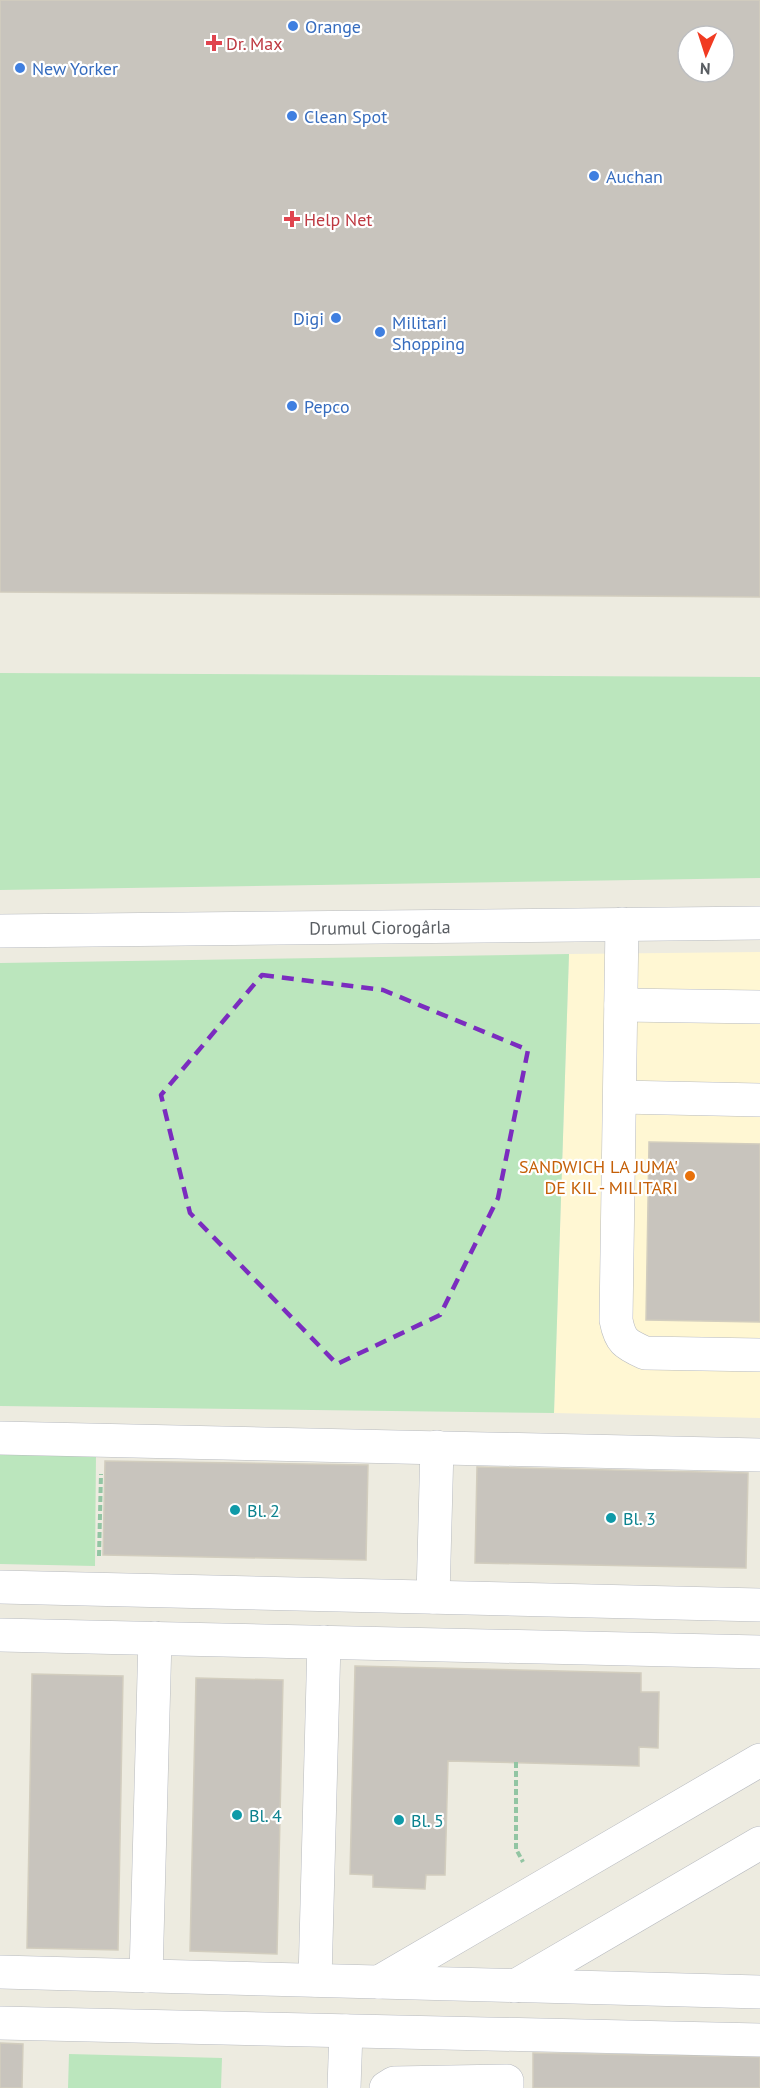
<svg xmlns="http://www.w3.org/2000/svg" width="760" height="2088" font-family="'PT Sans',sans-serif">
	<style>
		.commercial { fill: #fff7d3 }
		.green { fill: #bbe6bd }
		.building { fill: #c8c4bd; stroke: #d2cdbe; stroke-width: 1.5; fill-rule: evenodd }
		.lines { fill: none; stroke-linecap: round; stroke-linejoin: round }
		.minor-casing { stroke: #b8bbc0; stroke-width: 34 }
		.path { stroke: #92c5a3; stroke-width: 4; stroke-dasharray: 6 3; stroke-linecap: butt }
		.minor { stroke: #fff; stroke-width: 33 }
		.marked { fill: none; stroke: #7b2cbf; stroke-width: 4.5; stroke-dasharray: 12 8; stroke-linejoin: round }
		.shop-dot { fill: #3f7fe0; stroke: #fff; stroke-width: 2 }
		.health-dot { fill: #e0444e; stroke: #fff; stroke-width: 2 }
		.food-dot { fill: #e8710a; stroke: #fff; stroke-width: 2 }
		.culture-dot { fill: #0f9aa8; stroke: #fff; stroke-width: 2 }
		.labels { text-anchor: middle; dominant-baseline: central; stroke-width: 4.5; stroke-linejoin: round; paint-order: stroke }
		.shop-label { font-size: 18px; fill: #366cbe; stroke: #fff; text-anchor: start }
		.health-label { font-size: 18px; fill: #be3a42; stroke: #fff; text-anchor: start }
		.street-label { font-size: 18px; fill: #595d62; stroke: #fff }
		.food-label { font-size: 18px; fill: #c56008; stroke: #fff; text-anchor: end }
		.culture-label { font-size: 18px; fill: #0d838f; stroke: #fff; text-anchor: start }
	</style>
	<rect width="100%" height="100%" fill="#edebe0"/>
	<path class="commercial" d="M760 952V1418L554 1413 569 954Z"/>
	<path class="green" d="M0 673 760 677V878L0 890Z
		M569 954 554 1413 0 1406V963Z
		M0 1452 96 1454 95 1566 0 1564Z
		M69 2054 222 2058 221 2088H68Z"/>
	<path class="building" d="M0 0H760V597L0 592ZM688 36H724V72H688Z
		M649 1142 760 1144V1322L646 1320Z
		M105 1461 368 1465 366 1560 103 1555Z
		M477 1467 748 1473 746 1568 475 1563Z
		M355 1666 641 1673V1692H659L658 1748 639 1747V1766L448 1761 445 1875H426L425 1889 373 1887V1875L350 1874Z
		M32 1674 123 1676 118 1950 27 1948Z
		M196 1678 283 1680 277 1954 190 1951Z
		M0 2043 23 2044 22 2088H0Z
		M533 2053 760 2057V2088H533Z"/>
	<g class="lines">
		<defs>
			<g id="minor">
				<path d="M622 924 616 1320C620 1341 625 1344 645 1353L760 1355"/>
				<path id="s1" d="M0 931 760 923"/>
				<path d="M621 1005 760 1007"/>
				<path d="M620 1097 760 1100"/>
				<path d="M0 1438 760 1455"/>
				<path d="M0 1587 760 1605"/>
				<path d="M433 1597 437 1447"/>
				<path d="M0 1635 760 1652"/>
				<path d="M0 1972 760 1992"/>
				<path d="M146 1976 155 1638"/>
				<path d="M315 1980 324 1642"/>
				<path d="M379 1982 760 1760"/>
				<path d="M515 1986 760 1843"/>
				<path d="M0 2023 760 2040"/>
				<path d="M344 2088 346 2031"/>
				<path d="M386 2088 394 2083 507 2081V2088"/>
			</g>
		</defs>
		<use href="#minor" class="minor-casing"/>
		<path class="path" d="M99 1556 101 1474
			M516 1762V1849L523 1862"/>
		<use href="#minor" class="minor"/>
	</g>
	<path class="marked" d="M262 975 383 990 528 1050 498 1198 440 1315 337 1364 190 1213 161 1095Z"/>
	<g class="shop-dot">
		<circle cx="293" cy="26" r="6"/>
		<circle cx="20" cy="68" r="6"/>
		<circle cx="292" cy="116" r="6"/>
		<circle cx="594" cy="176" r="6"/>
		<circle cx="336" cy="318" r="6"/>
		<circle cx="380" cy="332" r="6"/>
		<circle cx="292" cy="406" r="6"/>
	</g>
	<g class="health-dot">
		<path d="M211 34h6v6h6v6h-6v6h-6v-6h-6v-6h6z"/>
		<path d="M289 210h6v6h6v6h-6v6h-6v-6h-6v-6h6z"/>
	</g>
	<circle class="food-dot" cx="690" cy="1176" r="6"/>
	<g class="culture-dot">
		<circle cx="235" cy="1510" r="6"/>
		<circle cx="611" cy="1518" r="6"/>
		<circle cx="237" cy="1815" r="6"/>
		<circle cx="399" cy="1820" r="6"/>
	</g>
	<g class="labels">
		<g class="shop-label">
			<text x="305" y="26">Orange</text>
			<text x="32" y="68">New Yorker</text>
			<text x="304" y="116">Clean Spot</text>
			<text x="606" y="176">Auchan</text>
			<text x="324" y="318" text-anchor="end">Digi</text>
			<text x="392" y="322">Militari<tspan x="392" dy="21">Shopping</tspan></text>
			<text x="304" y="406">Pepco</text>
		</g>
		<g class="health-label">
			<text x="226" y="43">Dr. Max</text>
			<text x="304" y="219">Help Net</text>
		</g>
		<g class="street-label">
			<text stroke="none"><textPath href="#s1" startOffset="380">Drumul Ciorogârla</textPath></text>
		</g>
		<g class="food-label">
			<text x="678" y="1166">SANDWICH LA JUMA'<tspan x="678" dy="21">DE KIL - MILITARI</tspan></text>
		</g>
		<g class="culture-label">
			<text x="247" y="1510">Bl. 2</text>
			<text x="623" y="1518">Bl. 3</text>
			<text x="249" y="1815">Bl. 4</text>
			<text x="411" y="1820">Bl. 5</text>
		</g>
	</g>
	<g transform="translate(706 54) rotate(183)"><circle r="28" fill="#ffffff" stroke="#bdbec0" stroke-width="1.5"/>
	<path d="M0-4.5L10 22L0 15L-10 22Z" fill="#f13b22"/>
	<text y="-9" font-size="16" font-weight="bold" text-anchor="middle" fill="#595d62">N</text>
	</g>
</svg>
